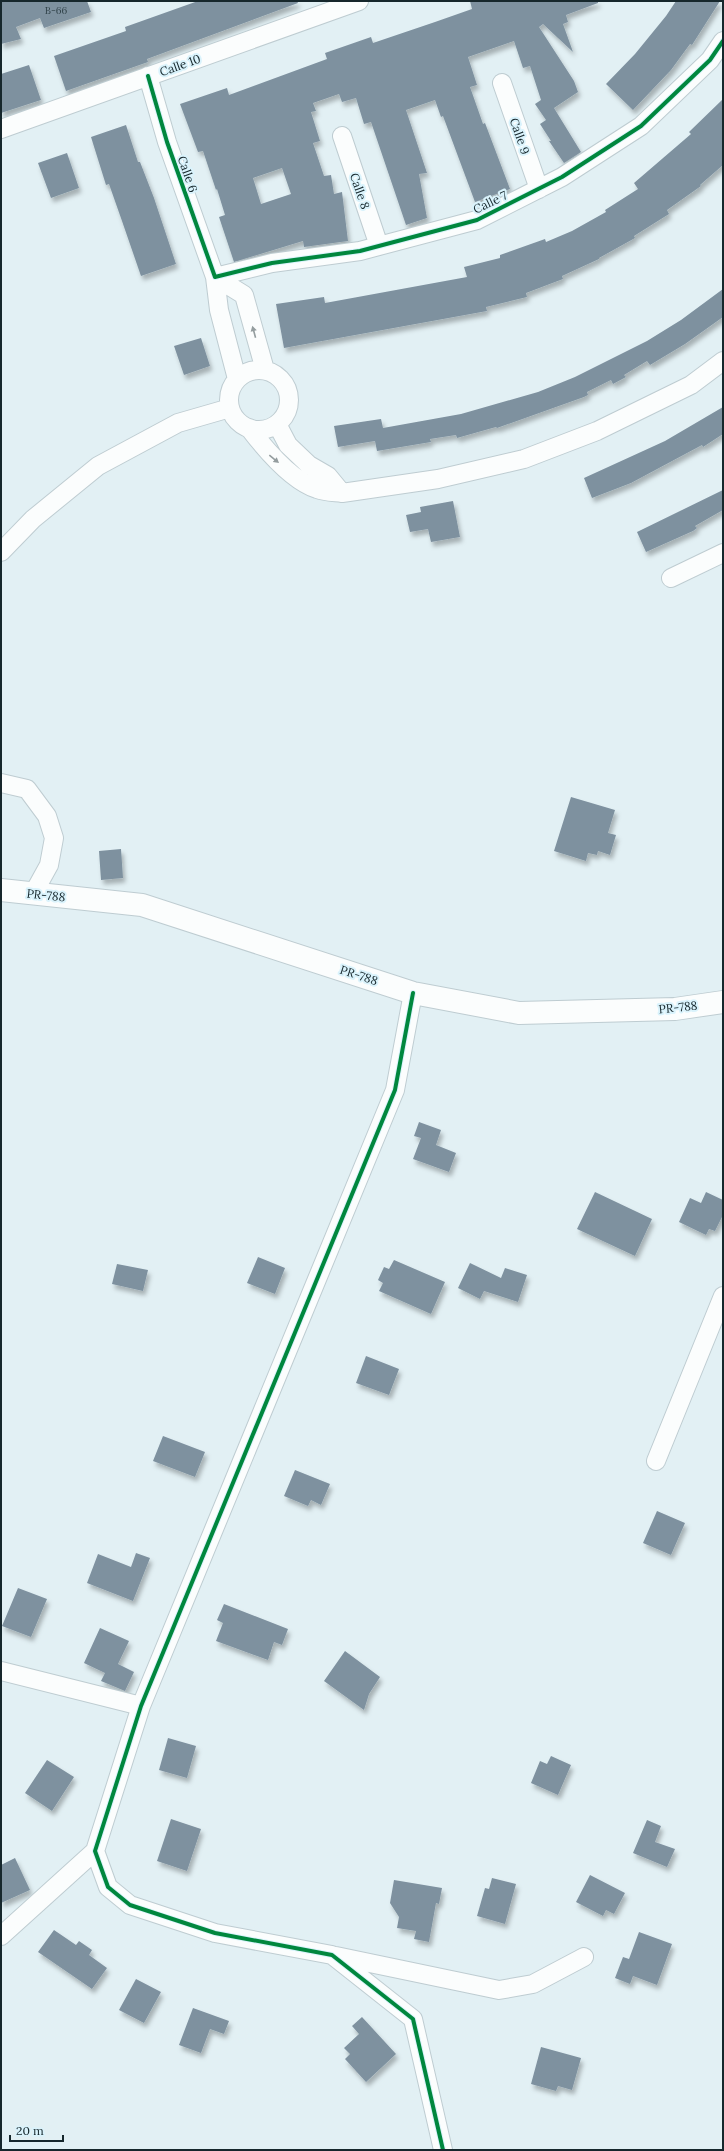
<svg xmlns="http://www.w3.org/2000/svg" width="724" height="2151" font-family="Lora,serif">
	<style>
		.building { fill: #7e919f; fill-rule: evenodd; filter: url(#shadow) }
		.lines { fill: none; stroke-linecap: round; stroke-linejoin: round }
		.minor-casing { stroke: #beccd1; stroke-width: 20 }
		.tertiary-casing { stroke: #beccd1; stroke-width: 24 }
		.minor { stroke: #fbfdfd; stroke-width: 18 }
		.tertiary { stroke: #fbfdfd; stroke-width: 22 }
		.cycleway-casing { stroke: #daf3fc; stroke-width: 6 }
		.cycleway { stroke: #00873e; stroke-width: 4 }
		.oneway { fill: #949d9f }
		.labels { text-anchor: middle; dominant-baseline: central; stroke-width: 4; stroke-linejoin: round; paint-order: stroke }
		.number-label { font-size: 10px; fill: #304249 }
		.street-label { font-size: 12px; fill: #16272c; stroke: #daf3fc }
	</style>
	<defs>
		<filter id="shadow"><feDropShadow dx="2.5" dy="4.5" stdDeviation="2" flood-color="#0004"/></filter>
	</defs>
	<rect width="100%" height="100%" fill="#e2f0f4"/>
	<path class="building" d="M1 1H87L91 12 44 28 40 18 16 27 21 39 1 44Z
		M198 1H297L298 3 147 59 148 62 66 91 54 56 126 31 125 27Z
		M470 1H598V3L566 15 568 22 563 24 573 52 543 24 539 27 574 81 578 92 554 108 581 152 564 163 549 141H551L540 124 546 120 535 104 541 100 530 66 523 68 514 41 468 57 477 85 470 87 483 124 485 123 510 189 475 202 443 116 441 117 435 100 406 110 427 173 419 174 427 218 406 225 371 122 364 124 356 98 342 102 339 94 313 103 316 111 311 112 320 141 313 143 324 176 331 175 334 194 342 192 348 241 304 247 303 241 234 262 219 217 225 215 217 189 216 190 203 151 198 152 180 104 227 88 229 95 327 59 325 53 371 37 373 43 435 22 472 9ZM282 168 291 194 261 204 253 178Z
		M676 1H720L692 45 690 44 671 70 633 110 606 84 635 54 666 16Z
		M29 65 41 100 1 113V74Z
		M723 99V165L700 185 701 186 667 210 669 214 634 236 635 238 599 258V259L562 276 563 279 526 293 527 297 486 307 487 311 284 348 276 304 324 297 325 303 467 277 464 267 500 258V255L545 239 546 242 572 231 606 212 605 210 638 189 634 183 691 134 689 132Z
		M126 125 138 162H140L154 198 176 264 141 276 122 221 109 184 106 185 91 137Z
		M67 153 79 188 51 198 38 163Z
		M723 289V317L685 344 650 365 647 361 624 375 626 377 613 384 611 380 587 392 588 395 584 397 497 428 496 427 457 438 456 435 430 439 431 442 377 451 375 441 338 447 334 426 381 419 383 428 461 414 538 392 575 377 647 341 681 320Z
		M201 338 210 366 184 375 174 346Z
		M723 407V434L703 447 702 445 631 483 592 498 584 478 665 441Z
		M723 490V510L695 526 697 528 693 531 646 552 637 532Z
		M453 501 460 537 431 542 428 529 410 532 406 515 421 512 420 507Z
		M571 797 615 810 608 833 616 835 610 855 598 851 597 855 588 853 586 861 554 851Z
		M121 849 123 878 101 880 99 851Z
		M419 1122 441 1130 436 1145 456 1153 449 1172 413 1159 421 1138 414 1136Z
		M595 1192 652 1219 635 1256 577 1229Z
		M706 1192 723 1200V1215L715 1231 709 1229 706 1235 679 1222 690 1198 701 1203Z
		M258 1257 285 1268 275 1294 247 1283Z
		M394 1260 445 1282 431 1314 379 1291 383 1283 378 1280 384 1267 389 1269Z
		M470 1263 501 1278 505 1268 527 1275 518 1302 484 1291 480 1299 458 1288Z
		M117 1264 148 1270 143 1291 112 1284Z
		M366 1356 399 1369 389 1395 356 1383Z
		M163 1436 205 1452 195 1477 153 1461Z
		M295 1470 330 1484 321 1505 311 1500 308 1506 284 1496Z
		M657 1511 685 1523 671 1555 643 1543Z
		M136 1553 150 1558 133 1601 87 1583 98 1554 131 1567Z
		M18 1588 47 1599 31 1637 2 1626Z
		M224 1604 288 1629 282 1645 274 1642 268 1660 216 1641 223 1623 217 1620Z
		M100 1628 129 1641 118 1664 134 1672 125 1691 101 1681 105 1673 84 1663Z
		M345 1651 380 1677 369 1694 364 1710 324 1681Z
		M168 1738 196 1746 187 1778 159 1770Z
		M551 1756 571 1765 558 1795 531 1783 540 1761 547 1764Z
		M47 1760 74 1777 52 1811 25 1793Z
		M171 1819 201 1829 187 1871 157 1861Z
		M647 1820 661 1826 655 1842 675 1849 667 1867 633 1853Z
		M15 1858 30 1890 1 1903V1865Z
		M590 1875 625 1893 614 1914 606 1910 603 1916 576 1902Z
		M492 1878 516 1884 505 1924 477 1916 485 1888 489 1889Z
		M394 1880 442 1888 439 1904 436 1903 429 1942 414 1939 416 1931 397 1928 399 1917 390 1903Z
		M54 1930 76 1945 79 1941 92 1950 89 1955 107 1968 92 1989 38 1952Z
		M639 1932 672 1944 657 1985 633 1976 630 1984 615 1978 623 1957 629 1959Z
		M136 1979 161 1992 144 2023 119 2010Z
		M193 2008 229 2021 224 2034 210 2029 201 2053 179 2045Z
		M362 2017 396 2054 366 2082 345 2059 350 2054 344 2048 359 2034 352 2026Z
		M541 2047 581 2058 572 2090 558 2086 556 2091 531 2084Z"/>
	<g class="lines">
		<defs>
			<path id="minor" d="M148 76 167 142 215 277 272 263 360 251 477 220 562 177 641 126 710 60 723 41
				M502 83 539 189
				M1 129 359 1
				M342 136 379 246
				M229 400a30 30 0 1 1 60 0a30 30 0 1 1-60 0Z
				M237 379 219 310 215 277 244 295 265 370
				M249 428C265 449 292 481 317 489 325 492 334 492 342 493L328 476 309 465 288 445 277 424
				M342 493 438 479 524 459 597 431 691 385 723 361
				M1 552 33 519 98 466 178 423 230 408
				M671 578 723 553
				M1 783 27 789 47 816 54 838 49 865 33 894
				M413 993 395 1090 141 1706 95 1851 108 1887 130 1905 215 1933 332 1955 413 2019 443 2150
				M656 1461 723 1296
				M1 1671 141 1706
				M1 1936 95 1851
				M336 1956 499 1990 533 1984 584 1957"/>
			<path id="tertiary" d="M1 890 142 905 413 993 519 1013 675 1009 723 1002"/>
		</defs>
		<use href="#minor" class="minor-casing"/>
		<use href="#tertiary" class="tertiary-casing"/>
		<use href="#minor" class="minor"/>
		<use href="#tertiary" class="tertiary"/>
		<defs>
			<path id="cycleway" d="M148 76 167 142 215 277 272 263 360 251 477 220 562 177 641 126 710 60 723 41
				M413 993 395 1090 141 1706 95 1851 108 1887 130 1905 215 1933 332 1955 413 2019 443 2150"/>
		</defs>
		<use href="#cycleway" class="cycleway-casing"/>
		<use href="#cycleway" class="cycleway"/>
	</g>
	<defs><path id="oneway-solid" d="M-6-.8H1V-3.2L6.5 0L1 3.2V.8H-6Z"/></defs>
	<g class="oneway">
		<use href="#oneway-solid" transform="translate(254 332) rotate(-105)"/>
		<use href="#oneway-solid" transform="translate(274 459) rotate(39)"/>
	</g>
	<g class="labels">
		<g class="number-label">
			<text x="56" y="10">B-66</text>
		</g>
		<g class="street-label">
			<text transform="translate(180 65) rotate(-20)">Calle 10</text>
			<text transform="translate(520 136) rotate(71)">Calle 9</text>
			<text transform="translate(188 174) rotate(71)">Calle 6</text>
			<text transform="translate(360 191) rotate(71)">Calle 8</text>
			<text transform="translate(490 202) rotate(-26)">Calle 7</text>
			<text transform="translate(46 895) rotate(6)">PR-788</text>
			<text transform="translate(359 975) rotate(18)">PR-788</text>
			<text transform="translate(678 1007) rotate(-6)">PR-788</text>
		</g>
	</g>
	<rect width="724" height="2151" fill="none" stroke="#16272c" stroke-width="4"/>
	<path d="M10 2135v6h53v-6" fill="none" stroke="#16272c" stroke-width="2"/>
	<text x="16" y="2135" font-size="12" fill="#16272c" stroke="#daf3fc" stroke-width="3" paint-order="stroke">20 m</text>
</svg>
